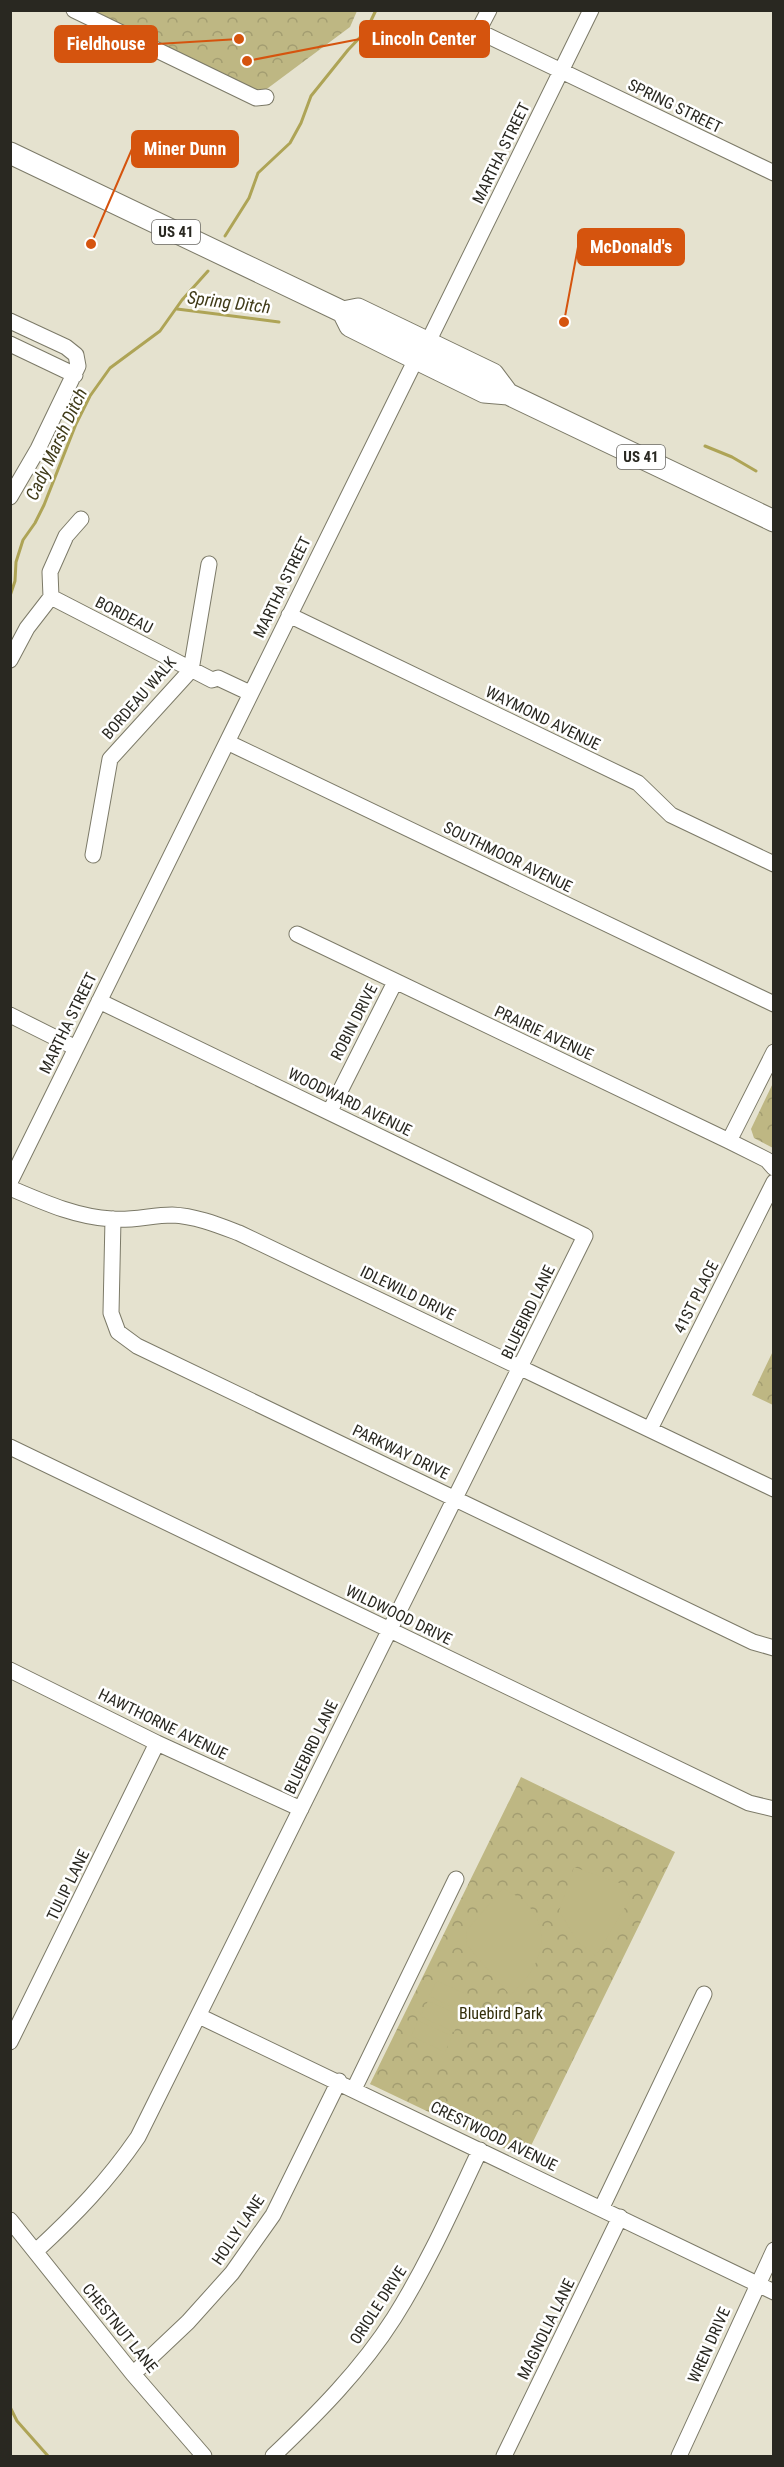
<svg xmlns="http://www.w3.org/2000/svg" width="784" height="2467" font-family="'Roboto Condensed',sans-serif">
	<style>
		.park { fill: url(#park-crowns) }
		.pitch { fill: #beb783 }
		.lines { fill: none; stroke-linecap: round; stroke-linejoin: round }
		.stream { stroke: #aea456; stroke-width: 3 }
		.minor-casing { stroke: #7c7a68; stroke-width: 17 }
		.highway-casing { stroke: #7c7a68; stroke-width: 23 }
		.minor { stroke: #fff; stroke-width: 15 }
		.highway { stroke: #fff; stroke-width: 21 }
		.labels { text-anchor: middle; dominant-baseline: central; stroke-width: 5; stroke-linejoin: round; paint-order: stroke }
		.shield { fill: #fff; stroke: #696864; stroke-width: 1.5 }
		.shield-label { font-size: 15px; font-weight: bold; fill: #292821 }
		.street-label { font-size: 16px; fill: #292821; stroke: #fff }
		.park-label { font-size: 16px; fill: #332e0a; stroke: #fff }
		.water-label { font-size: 18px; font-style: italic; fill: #403b19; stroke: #fff }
		.leader { fill: none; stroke: #d5540e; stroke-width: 2 }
		.callout-dot { fill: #d5540e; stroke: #fff; stroke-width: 2 }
		.callout { fill: #d5540e; stroke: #d5540e; stroke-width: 2 }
		.callout-label { font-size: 18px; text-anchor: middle; font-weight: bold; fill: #fff }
	</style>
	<defs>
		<pattern id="park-crowns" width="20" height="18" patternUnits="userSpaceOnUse" patternTransform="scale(1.5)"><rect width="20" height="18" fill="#beb783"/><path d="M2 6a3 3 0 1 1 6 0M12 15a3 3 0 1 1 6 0" fill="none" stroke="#a39d71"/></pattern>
	</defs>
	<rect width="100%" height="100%" fill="#e5e2cf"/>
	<path class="park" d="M84 11H357L350 27 260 94Z
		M773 1083H774L773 1148 754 1138 751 1129Z
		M773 1351V1405L752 1395Z
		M521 1777 675 1852 525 2158 370 2084Z"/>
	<path class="pitch" d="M574 1867 625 1885 630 1899 596 1956 578 1942 559 1911Z
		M503 1888C510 1893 521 1897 527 1904 555 1935 538 1972 510 1995L466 1944 467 1930Z
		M437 1981 470 1996 463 2012 429 1996Z
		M428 2001 461 2016 454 2032 420 2016Z
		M418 2021 452 2036 445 2052 411 2036Z"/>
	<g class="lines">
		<path class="stream" d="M225 236 249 198 258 173 290 143 301 123 311 96 348 50 366 31 376 10
			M177 309 279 322
			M705 446 732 457 756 471
			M10 596 15 581 16 562 23 540 35 523 44 505 76 424 90 396 110 368 160 331 182 300 208 271
			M10 2407 17 2421 48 2456"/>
		<defs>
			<path id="minor" d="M74 10 256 98 266 97
				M489 10 478 31 774 173
				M10 321 66 347 76 355 78 366 38 449 10 497
				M10 344 75 375
				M51 597 212 680 218 678 250 693
				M289 615 638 783 671 815 774 864
				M10 660 27 628 51 597 50 572 66 536 81 519
				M227 742 774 1004
				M93 855 110 759 191 670 209 564
				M297 934 729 1141 767 1160 774 1168
				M10 1015 76 1048
				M330 1111 395 982
				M729 1141 774 1052
				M10 1182 416 359 428 342 591 10
				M10 1188C43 1202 76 1217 112 1219 132 1221 152 1215 172 1215 196 1216 218 1225 239 1233L774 1489
				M113 1219 111 1313 118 1332 137 1346 753 1642 774 1648
				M650 1429 774 1182
				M10 1447 749 1803 774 1809
				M10 1670 157 1743 301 1809
				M199 2016 774 2292
				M10 2042 157 1743
				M354 2089 456 1879
				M602 2207 704 1994
				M10 2220 133 2374 204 2456
				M36 2251C76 2214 107 2182 138 2137L585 1236 99 1001
				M133 2374 188 2322 232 2273 273 2215 339 2081
				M273 2456C317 2414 361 2370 394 2318 428 2264 453 2207 480 2150
				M504 2456 620 2217
				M679 2456 774 2250"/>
			<path id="highway" d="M10 153 343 312 358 309 493 374 508 394
				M343 312 350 326 392 347 484 392 508 394 774 521"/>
		</defs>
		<use href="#minor" class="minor-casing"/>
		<use href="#highway" class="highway-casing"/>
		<use href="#minor" class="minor"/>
		<use href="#highway" class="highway"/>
	</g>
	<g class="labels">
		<g class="shield">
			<rect x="152" y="220" width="48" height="24" rx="4.5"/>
			<rect x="617" y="445" width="48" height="24" rx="4.5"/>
		</g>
		<g class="shield-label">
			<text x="176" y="232">US 41</text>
			<text x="641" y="457">US 41</text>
		</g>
		<g class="street-label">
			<text transform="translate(675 106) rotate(26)">SPRING STREET</text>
			<text transform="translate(501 153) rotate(-64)">MARTHA STREET</text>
			<text transform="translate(282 587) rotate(-64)">MARTHA STREET</text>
			<text transform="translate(124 615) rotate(27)">BORDEAU</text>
			<text transform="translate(139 698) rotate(-49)">BORDEAU WALK</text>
			<text transform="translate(543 718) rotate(26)">WAYMOND AVENUE</text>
			<text transform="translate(508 857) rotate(26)">SOUTHMOOR AVENUE</text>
			<text transform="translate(354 1022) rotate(-63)">ROBIN DRIVE</text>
			<text transform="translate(68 1023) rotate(-64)">MARTHA STREET</text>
			<text transform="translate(544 1033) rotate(25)">PRAIRIE AVENUE</text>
			<text transform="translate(350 1102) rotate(26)">WOODWARD AVENUE</text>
			<text transform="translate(408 1293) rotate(26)">IDLEWILD DRIVE</text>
			<text transform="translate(696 1297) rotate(-63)">41ST PLACE</text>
			<text transform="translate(528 1312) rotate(-64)">BLUEBIRD LANE</text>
			<text transform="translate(401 1452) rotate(26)">PARKWAY DRIVE</text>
			<text transform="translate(399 1615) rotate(26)">WILDWOOD DRIVE</text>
			<text transform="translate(163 1724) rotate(26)">HAWTHORNE AVENUE</text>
			<text transform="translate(311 1747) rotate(-64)">BLUEBIRD LANE</text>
			<text transform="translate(68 1885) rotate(-64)">TULIP LANE</text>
			<text transform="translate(494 2136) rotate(26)">CRESTWOOD AVENUE</text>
			<text transform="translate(238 2230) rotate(-56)">HOLLY LANE</text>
			<text transform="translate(378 2305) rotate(-57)">ORIOLE DRIVE</text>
			<text transform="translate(120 2328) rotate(51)">CHESTNUT LANE</text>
			<text transform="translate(546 2329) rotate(-64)">MAGNOLIA LANE</text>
			<text transform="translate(709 2345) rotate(-66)">WREN DRIVE</text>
		</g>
		<g class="park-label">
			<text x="501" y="2013">Bluebird Park</text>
		</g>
		<g class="water-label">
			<text transform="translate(229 302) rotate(7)">Spring Ditch</text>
			<text transform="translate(56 444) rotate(-65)">Cady Marsh Ditch</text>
		</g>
	</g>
	<path class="leader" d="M247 61L360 39M239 39L157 44M91 244L132 149M564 322L578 247"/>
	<g class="callout-dot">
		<circle cx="247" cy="61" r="6"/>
		<circle cx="239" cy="39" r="6"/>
		<circle cx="91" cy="244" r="6"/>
		<circle cx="564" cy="322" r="6"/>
	</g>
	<g class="callout">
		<rect x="360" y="21" width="129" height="36" rx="6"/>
		<rect x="55" y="26" width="102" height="36" rx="6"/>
		<rect x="132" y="131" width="106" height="36" rx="6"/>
		<rect x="578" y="229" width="106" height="36" rx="6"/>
	</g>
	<g class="callout-label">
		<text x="424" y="45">Lincoln Center</text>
		<text x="106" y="50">Fieldhouse</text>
		<text x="185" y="155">Miner Dunn</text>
		<text x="631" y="253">McDonald's</text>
	</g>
	<rect width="784" height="2467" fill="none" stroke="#292821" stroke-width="24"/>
</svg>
